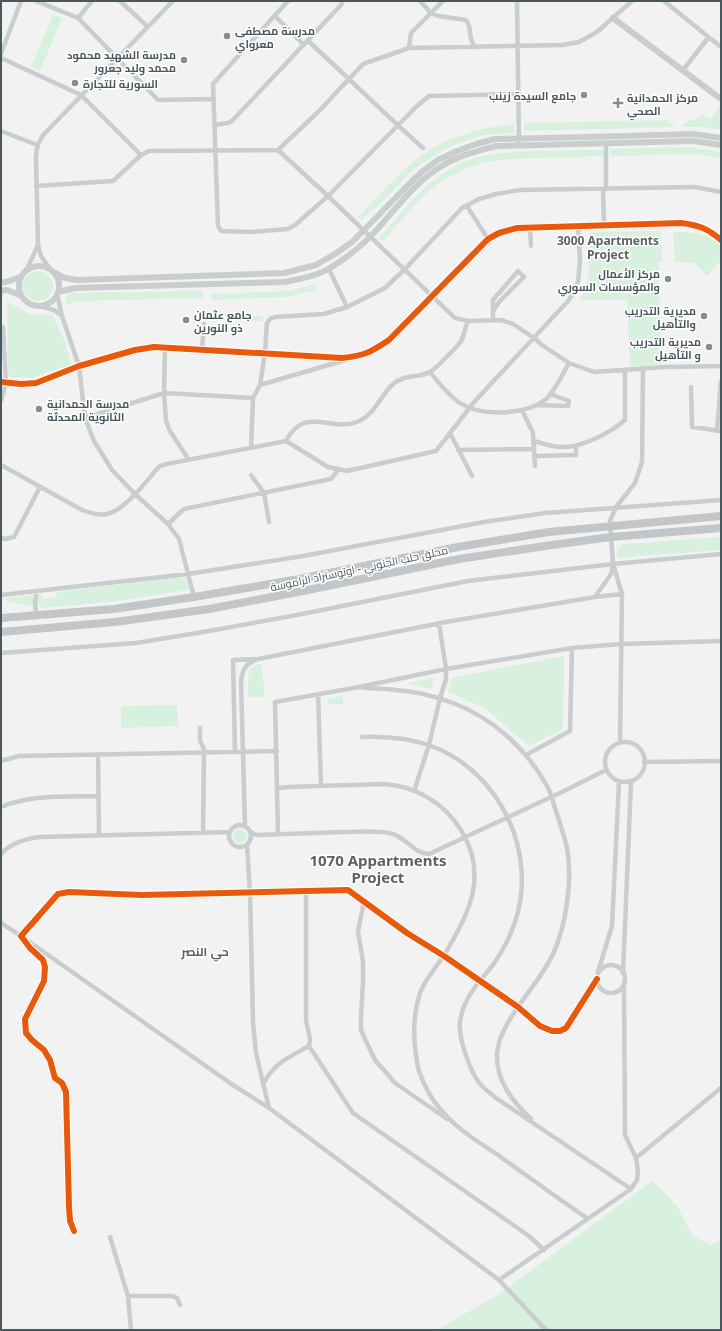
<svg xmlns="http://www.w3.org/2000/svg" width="722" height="1331" font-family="'Noto Sans',Cairo,sans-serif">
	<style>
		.green { fill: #d8f0de }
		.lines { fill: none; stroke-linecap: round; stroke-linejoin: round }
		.minor { stroke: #c9cdce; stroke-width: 4.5 }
		.tertiary { stroke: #c9cdce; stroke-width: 6 }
		.trunk { stroke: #c2c6c9; stroke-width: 8 }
		.cycleway-casing { stroke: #fff; stroke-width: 8 }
		.cycleway { stroke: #e8590c; stroke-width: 6 }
		.poi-dot { fill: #848d92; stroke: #fff; stroke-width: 1.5 }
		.labels { text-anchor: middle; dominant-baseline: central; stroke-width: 3; stroke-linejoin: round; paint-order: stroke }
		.poi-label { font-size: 11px; font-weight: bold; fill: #49575e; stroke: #fff; text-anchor: start }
		.street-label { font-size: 11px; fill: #49575e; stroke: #fff }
		.neighbourhood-label { font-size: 12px; font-weight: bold; fill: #5e6266; stroke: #fff }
		.district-label { font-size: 15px; font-weight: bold; fill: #5e6266; stroke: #fff }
	</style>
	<rect width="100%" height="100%" fill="#f2f2f2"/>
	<path class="green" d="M53 15 62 18 40 71 31 67Z
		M720 106 721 107V130L703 127H681C685 121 696 119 703 115L710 119Z
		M668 120 675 127 524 131V123Z
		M514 124V133L484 135 462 142 445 149 423 163 409 173 389 195 362 220 358 217C381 193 405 164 435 147 459 133 487 127 514 124Z
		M688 147 721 152V159L701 154 611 156V149Z
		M604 150V156C584 157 563 157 543 158 503 158 472 160 438 184 417 200 400 222 383 241L379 238C397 218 413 197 434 180 468 152 501 152 543 151 563 150 583 150 604 150Z
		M661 231 662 262 658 263 662 363 649 366H630L627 300H580L586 288 589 274 588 237 589 234 592 232Z
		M673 232C692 232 707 232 721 246V260L707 276 695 263 675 262Z
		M23 286a15 15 0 1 1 30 0a15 15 0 1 1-30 0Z
		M314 284 316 290 287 297 211 300V294L290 291Z
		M202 291 203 298 75 301 66 306V297L70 293Z
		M7 302C15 305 23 311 30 314 38 316 46 313 53 316L65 342 71 363 70 365 32 378 10 377 8 374Z
		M232 316H244V321H232Z
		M247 316H263V321H248Z
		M721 537V550L618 558 617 551 623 544Z
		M180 577 187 579 190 589 188 590 119 601 44 608C39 608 37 604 37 599L42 594V599L57 597 56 592Z
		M33 595V605L32 607 5 600 6 598Z
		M564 656 563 729 529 746 486 709 448 692 452 678Z
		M261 664 265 693 262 697H248V678L250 669 256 665Z
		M432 678 434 679 432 689 408 684V683Z
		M343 696V704H327L329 699Z
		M177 705 178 726 121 728V706Z
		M233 836a7 7 0 1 1 14 0a7 7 0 1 1-14 0Z
		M652 1181 677 1206 693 1236 710 1245 721 1240V1330H437L499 1294Z"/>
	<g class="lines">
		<path class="minor" d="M36 1 78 18 158 100 214 99
			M120 1 148 27
			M288 1 213 84 218 226 221 231 250 232 288 229 295 225 328 196 416 107 429 96 519 94
			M420 1 431 13 438 16 466 20C473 29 467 37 475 47
			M517 1 519 146
			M664 1 721 47
			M275 16 304 45
			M78 18 92 1
			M308 41C347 76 383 113 423 148
			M409 48 411 33 443 1
			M1 54 21 1
			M1 58 81 95 141 155
			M683 70 708 38
			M215 125 228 123 232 121 341 5 343 1
			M1 131 37 145
			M606 143V189
			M278 150 319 111 363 64 409 48 562 45 579 42 597 32 632 1
			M36 186 113 181 141 155 149 151 278 150 328 196 455 318 468 321 501 320 513 324 534 338 542 345 569 363 594 372 665 367 721 366
			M603 189 604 226
			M467 206 488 239
			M530 228 531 246
			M27 269 38 245
			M50 269 41 256 38 245 36 158C36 148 39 139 46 132L173 1
			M329 269 347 307
			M57 294 62 316 79 366 85 418 94 441 112 470 136 495 168 524 179 539 194 597
			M40 306 54 310 62 316
			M493 311V300L518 271 524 277 499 302 493 311V320
			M1 327H3L6 383 1 401
			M165 348 164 393 166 421 170 431 189 460
			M202 350 204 324
			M430 372C439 383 448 395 460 403 481 417 525 415 545 400 553 394 564 372 569 363
			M1 382 21 384 36 383 79 366 135 350 154 347 342 358C364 356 371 352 389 340L488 239 499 233 517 228 681 223C698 225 707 228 721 240
			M260 385 349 359
			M691 387 692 427 721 431
			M537 405 568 406 569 401 550 394
			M522 410 533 433 535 466
			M85 418 164 393 253 398
			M717 431 721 381
			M450 433 472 476
			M286 441 328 467 347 471 436 451 475 401 569 300 578 282 580 261 578 226
			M534 441C542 443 552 447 561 447 581 448 610 433 625 420V370
			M251 448 253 398 260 385 265 353 267 323 270 319 275 317 324 314 347 307 385 288 405 269 462 208 479 199 496 194 520 190 695 187 721 192
			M458 450 534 449
			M534 456 576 455V446
			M1 465 82 510C90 513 99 516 107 514 125 510 145 483 156 470L160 466 167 464 286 441C305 405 330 432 357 422 375 415 380 396 393 384 405 374 419 378 430 372 434 370 459 345 461 341 464 336 465 327 468 321
			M251 475 264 493 269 522
			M168 524 184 509 331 479 339 469
			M1 538 5 539 14 537 40 487
			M1 595 188 574 303 556 484 522 546 513 721 500
			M595 597 611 574 613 565
			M36 613 35 602 37 591
			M1 653 136 643 209 631 297 615 468 581 613 564 721 554
			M359 687C371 689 382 688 395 690 415 691 434 696 453 703 493 718 528 750 548 788 552 795 553 803 556 811 560 823 564 835 567 848 573 879 566 924 554 952 540 985 499 1020 497 1054 496 1081 513 1102 531 1119
			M318 694 321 785
			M200 728V741L204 749 203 833
			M362 737C387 736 411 738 434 747 501 774 538 853 515 922 510 937 502 952 493 965 479 982 463 998 460 1022 458 1037 470 1072 480 1084 485 1089 491 1094 496 1098L631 1189
			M605 762a20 20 0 1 1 40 0a20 20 0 1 1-40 0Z
			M620 742 622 594 613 564 610 521 616 507 635 483 642 462 643 369
			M235 752 233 660 255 659
			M98 754 99 835
			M526 755 570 731 572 648
			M1 761 19 756 277 751
			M644 762 721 761
			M277 788C301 786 325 786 349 785 361 785 373 784 384 784 416 786 444 803 461 830 489 875 469 915 444 955 436 968 425 979 420 993 413 1014 413 1034 416 1055 417 1060 417 1066 419 1071 424 1085 431 1099 441 1110 457 1129 478 1142 498 1155 528 1177 558 1198 588 1219
			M414 791 429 745 440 698 446 679V669L439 623
			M1 807C32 794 66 797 99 796
			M229 836a11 11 0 1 1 22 0a11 11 0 1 1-22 0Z
			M245 826 241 681C243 667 246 664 258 659L446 622 595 597 622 594
			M250 832 257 835C285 834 314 833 343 832 358 832 374 830 389 833 405 835 413 854 429 854L562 792 606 770
			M278 834 275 702 359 687 446 669 572 648 621 644 721 641
			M247 845 250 892 253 1022 256 1053 269 1108
			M1 854C11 843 24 839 39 837L230 832
			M306 891V1020L310 1039 309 1046 353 1113 509 1222 529 1236 544 1250
			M364 902 358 931 363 962V983L361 1015V1030L364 1037 375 1060 395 1083 447 1119
			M1 923 21 936 230 1083 269 1108 499 1280 546 1330
			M597 979a14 14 0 1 1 28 0a14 14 0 1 1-28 0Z
			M598 972 612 926 619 782
			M623 974 631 782
			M263 1084C275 1062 288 1058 309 1046
			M636 1158 721 1088
			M74 1231 70 1221 69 1207 66 1092 62 1083 55 1078 50 1060 44 1050 32 1040 26 1033 25 1019 44 981 45 967 43 960 30 948 21 936 58 894 69 892 142 895 348 890 407 933 444 956 518 1007 540 1026 552 1031H560L566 1028 597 979
			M110 1237 128 1296 131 1330
			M499 1280 631 1189 637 1180 638 1171 636 1158 625 1135 624 983
			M128 1296H173L177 1298 180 1305"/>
		<path class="tertiary" d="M613 18 721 99
			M19 286a20 20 0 1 1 40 0a20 20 0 1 1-40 0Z
			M55 273 65 278 77 280 284 273 316 265 335 254 352 242 364 230 411 182 423 171 438 160 457 151 476 144 495 139 587 137 693 134 721 138
			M1 282H6L20 277
			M1 291 7 290 20 295
			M58 292 75 288 284 282C299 279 317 276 330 268 345 259 359 248 371 236 394 212 413 183 442 166 459 155 478 151 496 146L693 141 721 145"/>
		<path class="trunk" d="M1 618 114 609 194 597 299 579 458 547 549 532 721 516
			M1 632 115 622 209 609 303 591 459 559 552 545 611 537 721 528"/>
		<defs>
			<path id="cycleway" d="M1 382 21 384 36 383 79 366 135 350 154 347 342 358C364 356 371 352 389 340L488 239 499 233 517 228 681 223C698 225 707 228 721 240
				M74 1231 70 1221 69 1207 66 1092 62 1083 55 1078 50 1060 44 1050 32 1040 26 1033 25 1019 44 981 45 967 43 960 30 948 21 936 58 894 69 892 142 895 348 890 407 933 444 956 518 1007 540 1026 552 1031H560L566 1028 597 979"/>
		</defs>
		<use href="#cycleway" class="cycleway-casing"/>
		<use href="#cycleway" class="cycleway"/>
	</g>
	<g class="poi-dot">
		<circle cx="227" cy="36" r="4"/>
		<circle cx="184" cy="60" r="4"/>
		<circle cx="75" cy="83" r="4"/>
		<circle cx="584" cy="95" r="4"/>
		<path d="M616 97h4v4h4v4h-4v4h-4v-4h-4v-4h4z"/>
		<circle cx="668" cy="279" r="4"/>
		<circle cx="704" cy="316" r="4"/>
		<circle cx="186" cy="320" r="4"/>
		<circle cx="709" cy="347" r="4"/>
		<circle cx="39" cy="409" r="4"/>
	</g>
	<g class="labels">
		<g class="poi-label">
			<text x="235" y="30">مدرسة مصطفى<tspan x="235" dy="13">معرواي</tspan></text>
			<text x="176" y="54" text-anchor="end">مدرسة الشهيد محمود<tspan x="176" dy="13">محمد وليد جعرور</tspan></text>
			<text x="83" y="83">السورية للتجارة</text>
			<text x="576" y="95" text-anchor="end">جامع السيدة زينب</text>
			<text x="627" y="97">مركز الحمدانية<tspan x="627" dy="13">الصحي</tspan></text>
			<text x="660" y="273" text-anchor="end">مركز الأعمال<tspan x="660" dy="13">والمؤسسات السوري</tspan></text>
			<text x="696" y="310" text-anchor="end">مديرية التدريب<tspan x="696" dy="13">والتأهيل</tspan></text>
			<text x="194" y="314">جامع عثمان<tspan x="194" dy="13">ذو النورين</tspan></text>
			<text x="701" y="341" text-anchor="end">مديرية التدريب<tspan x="701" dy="13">و التأهيل</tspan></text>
			<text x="47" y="403">مدرسة الحمدانية<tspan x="47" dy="13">الثانوية المحدثة</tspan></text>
		</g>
		<g class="street-label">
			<text transform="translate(359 568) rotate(-12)">محلق حلب الجنوبي - اوتوستراد الراموسة</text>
		</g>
		<g class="neighbourhood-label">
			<text x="608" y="240">3000 Apartments<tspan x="608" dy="14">Project</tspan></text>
			<text x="205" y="951">حي النصر</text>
		</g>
		<g class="district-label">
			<text x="378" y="860">1070 Appartments<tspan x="378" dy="17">Project</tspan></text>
		</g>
	</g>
	<rect width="722" height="1331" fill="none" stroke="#49575e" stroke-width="4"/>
</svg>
